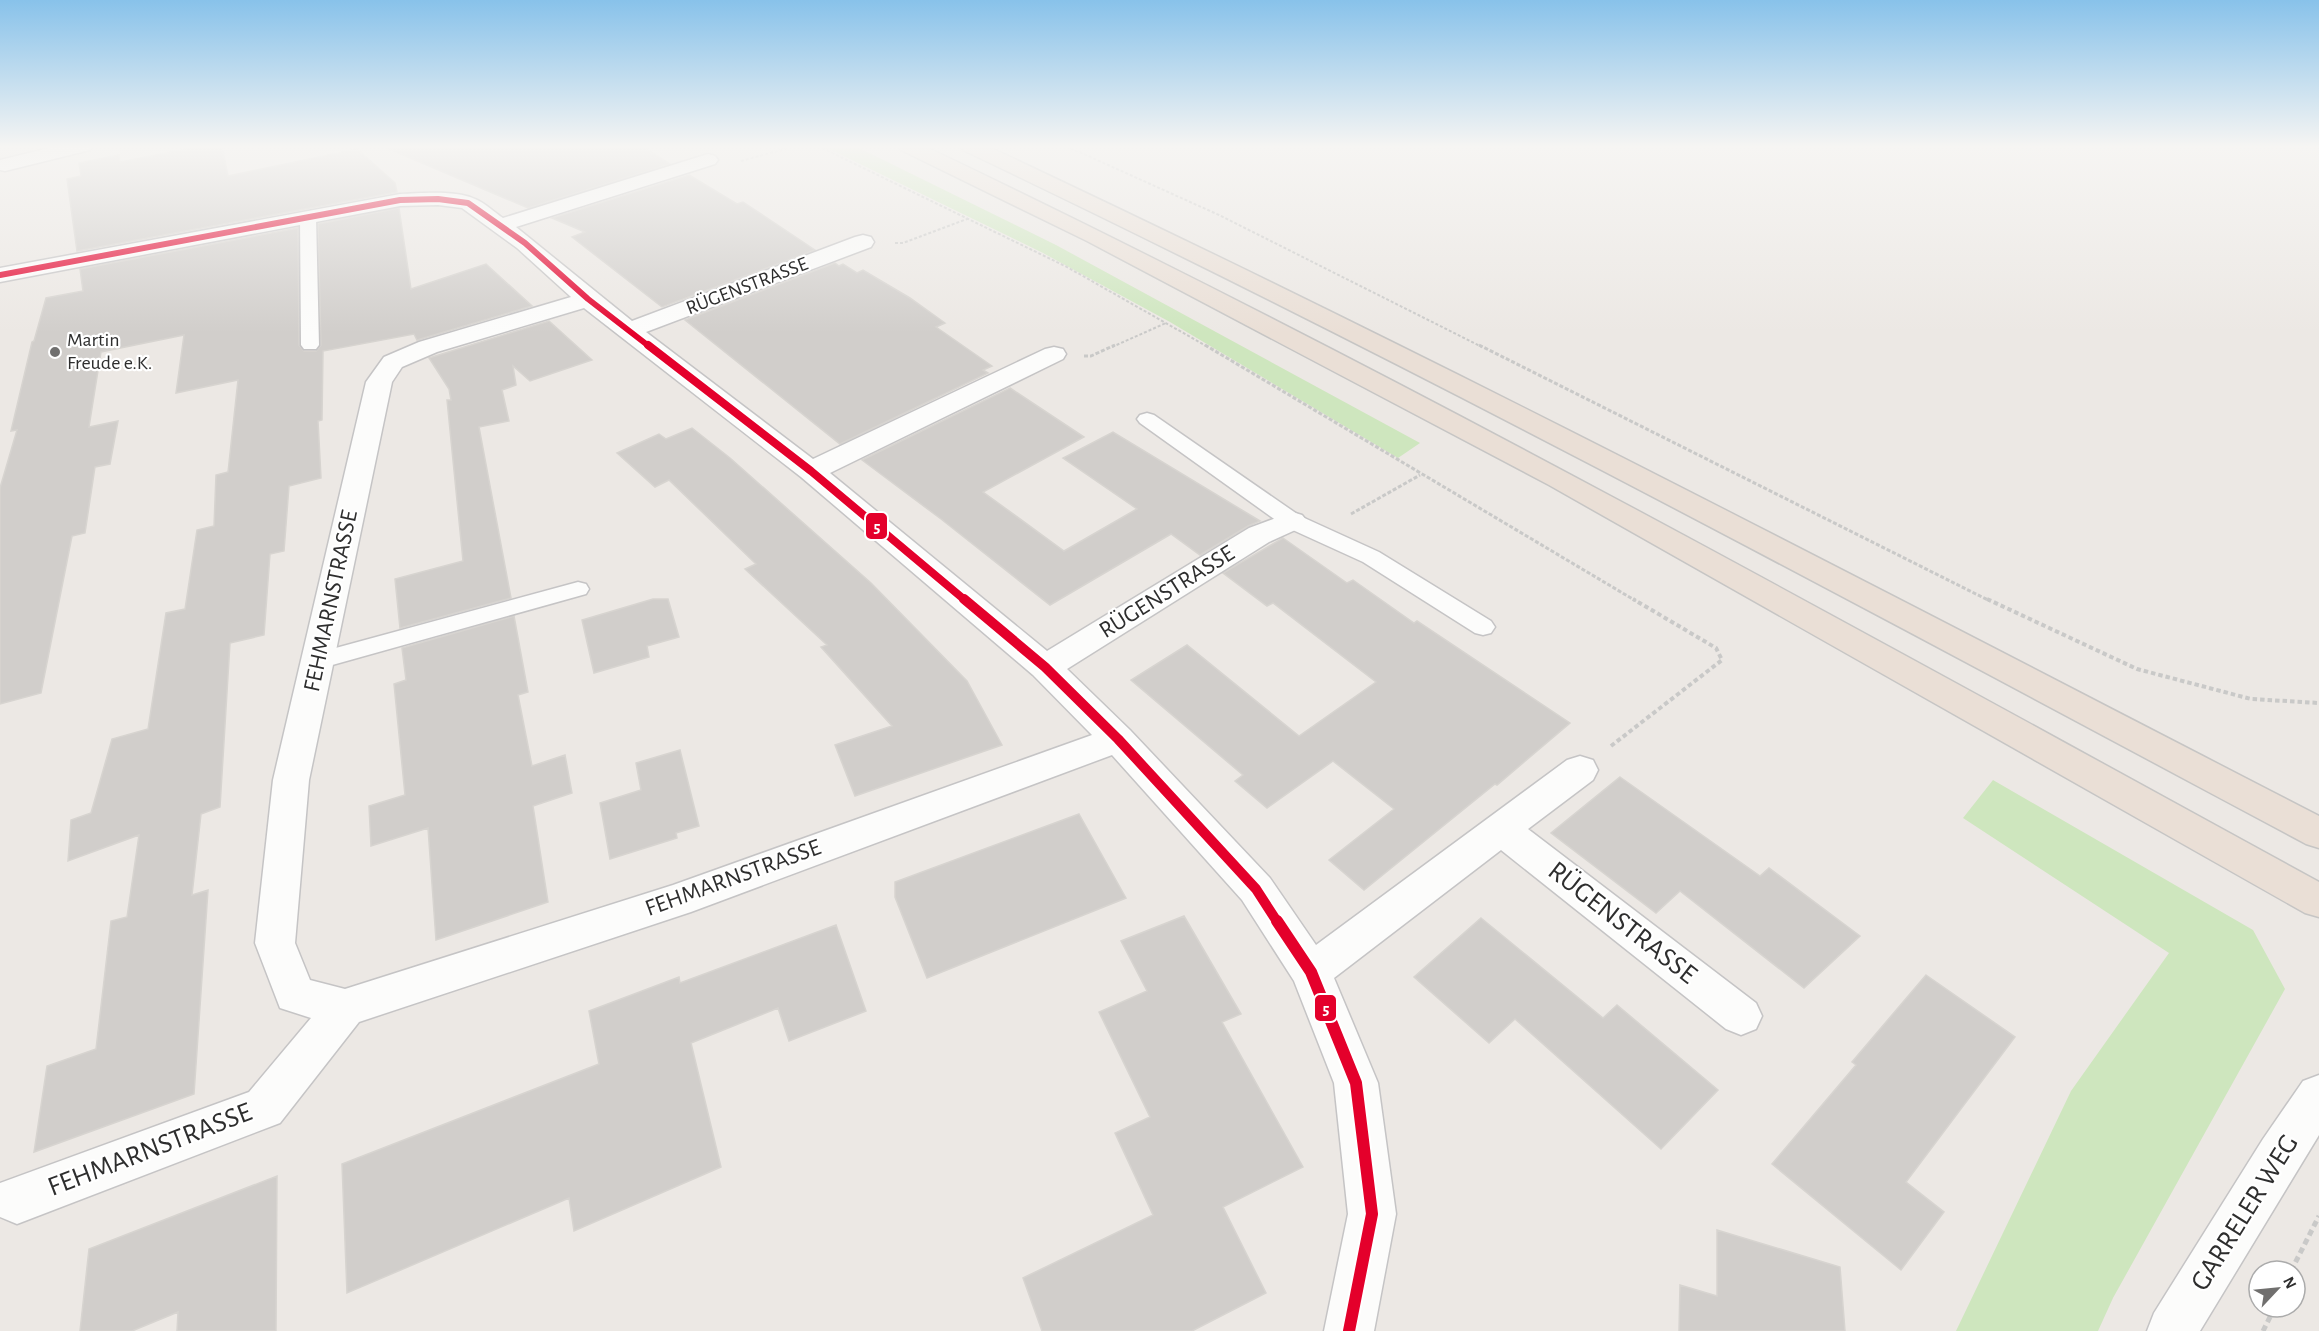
<svg xmlns="http://www.w3.org/2000/svg" width="2319" height="1331" font-family="'Alegreya Sans',sans-serif">
	<style>
		.green { fill: #cee6be }
		.building { fill: #d1cecb; stroke: #d7d4d0; stroke-width: 1.5 }
		.lines { fill: none; stroke-linecap: round; stroke-linejoin: round }
		.lane-casing { stroke: #c5c4c5; stroke-width: 3 }
		.street-casing { stroke: #c5c4c5; stroke-width: 3 }
		.highway-casing { stroke: #c6c5c4; stroke-width: 3 }
		.path-far3 { stroke: #c9c9c8; stroke-width: 2; stroke-dasharray: 3 2; stroke-linecap: butt }
		.path-far2 { stroke: #c9c9c8; stroke-width: 3; stroke-dasharray: 4 2; stroke-linecap: butt }
		.path-far1 { stroke: #c9c9c8; stroke-width: 4; stroke-dasharray: 4.5 3; stroke-linecap: butt }
		.path { stroke: #c9c9c8; stroke-width: 5; stroke-dasharray: 6 4; stroke-linecap: butt }
		.lane { fill: #fcfcfb; fill-rule: evenodd }
		.street { fill: #fcfcfb; fill-rule: evenodd }
		.highway { fill: #eadfd6; fill-rule: evenodd }
		.bus-1-far3-casing { stroke: #fff; stroke-width: 9 }
		.bus-1-far2-casing { stroke: #fff; stroke-width: 11 }
		.bus-1-far1-casing { stroke: #fff; stroke-width: 14 }
		.bus-1-casing { stroke: #fff; stroke-width: 16 }
		.bus-1-far3 { stroke: #e4002b; stroke-width: 6 }
		.bus-1-far2 { stroke: #e4002b; stroke-width: 8 }
		.bus-1-far1 { stroke: #e4002b; stroke-width: 10 }
		.bus-1 { stroke: #e4002b; stroke-width: 12 }
		.poi-dot { fill: #706f6e; stroke: #fff; stroke-width: 2 }
		.labels { text-anchor: middle; dominant-baseline: central; stroke-width: 4.5; stroke-linejoin: round; paint-order: stroke }
		.far-street-label { font-size: 20px; fill: #2e2e2e; stroke: #fff }
		.far-poi-label { font-size: 20px; fill: #2e2e2e; stroke: #fff; text-anchor: start }
		.street-label { font-size: 24px; fill: #2e2e2e; stroke: #fff }
		.near-street-label { font-size: 28px; fill: #2e2e2e; stroke: #fff }
		.line-badge { stroke: #fff; stroke-width: 2 }
		.badge-label { font-size: 16px; text-anchor: middle; font-weight: bold; fill: #fff }
	</style>
	<rect width="100%" height="100%" fill="#ece8e4"/>
	<path class="green" d="M823 146H855L1056 245 1420 443 1398 458 1170 322 1043 253Z
		M1993 780 2253 930 2285 989 2113 1298 2098 1331H1956L2071 1091 2169 953 1963 818Z"/>
	<path class="building" d="M202 146H222L228 176 357 149 395 183 397 192 77 251 67 179 81 176 79 163 119 155 120 162Z
		M382 146H642L670 164 528 208Z
		M689 175 737 204 743 202 815 250 662 307 572 237 585 232 552 218Z
		M399 208 411 289 486 264 532 306 417 340 414 334 323 351 322 420 318 421 321 478 289 486 284 551 270 554 264 635 230 643 220 807 201 814 192 895 208 890 194 1094 34 1152 47 1066 96 1049 111 921 127 917 139 835 68 861 71 820 91 813 112 739 148 729 166 613 185 609 197 530 214 526 216 475 228 472 238 380 176 393 184 335 101 352 89 427 118 421 110 464 95 467 85 533 72 536 41 693 0 704V488L17 430 11 431 32 342 34 341 46 298 83 291 80 269 298 228 299 345 304 351H316L321 345 318 224Z
		M835 263 839 266 843 264 857 273 863 270 910 298 945 323 936 327 992 366 983 370 988 373 840 444 685 320Z
		M549 321 592 360 530 381 513 366 516 385 502 390 509 421 479 427 511 598 400 628 395 579 463 561 447 400H451L449 389 429 358Z
		M1010 388 1084 437 983 492 1064 551 1137 509 1063 458 1113 432 1260 521 1248 526 1200 555 1171 534 1050 605 941 519 862 460Z
		M692 428 730 458 871 583 967 681 1002 745 855 796 835 745 892 726 821 647 827 645 745 569 756 564 669 480 655 487 617 453 659 434 666 439Z
		M1283 538 1347 583 1353 580 1414 623 1417 621 1570 723 1497 785 1495 784 1364 890 1329 860 1394 809 1333 761 1267 808 1235 781 1243 775 1131 680 1187 645 1299 736 1376 682 1273 603 1267 606 1223 573Z
		M653 599H668L679 637 647 646 649 657 594 673 582 620Z
		M514 616 528 692 518 695 532 766 565 755 572 793 533 806 548 902 436 940 428 828 371 846 369 806 405 795 394 684 406 680 402 648Z
		M680 750 699 826 676 833 677 838 610 859 600 803 641 790 636 763Z
		M1620 777 1760 876 1769 868 1860 936 1804 988 1680 891 1656 913 1551 833Z
		M1079 814 1126 898 927 978 895 897V882Z
		M1184 916 1241 1014 1222 1022 1303 1167 1223 1207 1266 1293 1192 1331H1042L1023 1278 1153 1215 1115 1133 1150 1117 1099 1012 1147 991 1121 941Z
		M1481 918 1603 1018 1617 1005 1718 1090 1661 1149 1515 1019 1489 1043 1414 977Z
		M836 925 866 1011 789 1041 778 1008 691 1043 721 1167 574 1231 569 1198 347 1293 342 1164 599 1064 589 1011 679 977 680 983Z
		M1926 975 2015 1037 1906 1182 1944 1212 1901 1270 1772 1164 1856 1065 1852 1062Z
		M277 1176 276 1331H177L178 1312 132 1331H80L89 1249Z
		M1717 1230 1840 1267 1845 1331H1679L1680 1285 1717 1296Z"/>
	<g class="lines">
		<defs>
			<path id="lane" d="M308 212 316 217 319 345 316 349H304L301 345 300 217Z
				M1147 413 1154 415 1300 516 1379 552 1491 621 1495 627 1491 633 1483 635 1475 633 1363 562 1284 526 1140 423 1137 419 1140 415Z
				M578 582 586 584 589 589 586 594 318 669 310 667 306 661 310 655Z"/>
			<path id="street" d="M57 146H92L90 150 5 171 0 170V160Z
				M708 154 715 156 718 160 715 164 516 227 632 321 855 237 863 235 871 237 874 242 871 247 646 332 813 459 1045 349 1054 347 1063 349 1066 354 1063 359 830 473 1047 651 1249 528 1292 512 1302 515 1307 521 1302 527 1269 542 1067 669 1130 730 1270 878 1316 945 1567 760 1580 756 1593 760 1598 770 1593 780 1528 829 1756 1003 1762 1016 1756 1029 1741 1035 1726 1029 1501 850 1334 978 1378 1083 1396 1214 1374 1331H1324L1348 1214 1334 1083 1294 981 1242 900 1112 755 691 912 359 1022 280 1123 17 1224 0 1217V1183L249 1092 311 1018 280 1008 255 943 273 780 366 382 384 357 419 342 571 297 517 248 462 208 438 205 400 206 0 282V268L400 194C421 193 456 190 475 199 485 203 494 212 503 218ZM584 308 801 477 1033 675 1092 735 673 885 345 989 310 980 295 943 309 780 392 382 402 367 437 352Z
				M2319 1075V1135L2200 1331H2147L2154 1313 2263 1139 2303 1081Z"/>
			<path id="highway" d="M899 146H924C1399 373 1858 630 2319 882V917L2305 913 1549 485 1087 241 901 150Z
				M961 146H987C1437 357 1877 588 2319 816V848L2306 844C1861 606 1418 367 963 150Z"/>
		</defs>
		<use href="#lane" class="lane-casing"/>
		<use href="#street" class="street-casing"/>
		<use href="#highway" class="highway-casing"/>
		<path class="path-far3" d="M818 146 1067 267 1208 347
			M1066 146 1219 215 1482 347
			M741 161 796 146
			M895 243H903L967 219
			M1112 347 1166 323"/>
		<path class="path-far2" d="M1205 345 1636 601
			M1479 345 1990 601
			M1084 356H1091L1115 345
			M1351 514 1420 475"/>
		<path class="path-far1" d="M1987 599 2137 669 2251 699 2319 703
			M1611 746 1722 660 1716 648 1633 599"/>
		<path class="path" d="M2291 1271 2319 1216
			M2263 1331 2275 1307"/>
		<use href="#lane" class="lane"/>
		<use href="#street" class="street"/>
		<use href="#highway" class="highway"/>
		<defs>
			<path id="bus-1-far3" d="M0 275 400 200 438 199 468 203 525 243 588 299 650 347"/>
			<path id="bus-1-far2" d="M648 345 811 471 966 601"/>
			<path id="bus-1-far1" d="M964 599 1045 667 1118 739 1256 889 1278 923"/>
			<path id="bus-1" d="M1277 921 1311 972 1356 1083 1372 1214 1349 1331"/>
		</defs>
		<use href="#bus-1-far3" class="bus-1-far3-casing"/>
		<use href="#bus-1-far2" class="bus-1-far2-casing"/>
		<use href="#bus-1-far1" class="bus-1-far1-casing"/>
		<use href="#bus-1" class="bus-1-casing"/>
		<use href="#bus-1-far3" class="bus-1-far3"/>
		<use href="#bus-1-far2" class="bus-1-far2"/>
		<use href="#bus-1-far1" class="bus-1-far1"/>
		<use href="#bus-1" class="bus-1"/>
	</g>
	<linearGradient id="sky" x2="0" y2="1"><stop stop-color="#88c2ea"/><stop offset="0.44" stop-color="#f6f5f3"/><stop offset="1" stop-color="#f6f5f3" stop-opacity="0"/></linearGradient>
	<rect width="2319" height="333" fill="url(#sky)"/>
	<circle class="poi-dot" cx="55" cy="352" r="6"/>
	<g class="labels">
		<g class="far-street-label">
			<text transform="translate(747 286) rotate(-21)">RÜGENSTRASSE</text>
		</g>
		<g class="far-poi-label">
			<text x="67" y="340">Martin<tspan x="67" dy="23">Freude e.K.</tspan></text>
		</g>
		<g class="street-label">
			<text transform="translate(1167 592) rotate(-32)">RÜGENSTRASSE</text>
			<text transform="translate(331 601) rotate(-78)">FEHMARNSTRASSE</text>
			<text transform="translate(733 878) rotate(-20)">FEHMARNSTRASSE</text>
		</g>
		<g class="near-street-label">
			<text transform="translate(1622 923) rotate(38)">RÜGENSTRASSE</text>
			<text transform="translate(150 1150) rotate(-21)">FEHMARNSTRASSE</text>
			<text transform="translate(2245 1213) rotate(-58)">GARRELER WEG</text>
		</g>
	</g>
	<g class="line-badge">
		<rect x="865" y="512" width="23" height="28" rx="6" fill="#e4002b"/>
		<rect x="1314" y="994" width="23" height="28" rx="6" fill="#e4002b"/>
	</g>
	<g class="badge-label">
		<text x="877" y="532">5</text>
		<text x="1326" y="1014">5</text>
	</g>
	<g transform="translate(2277 1289) rotate(64)"><circle r="28" fill="#ffffff" stroke="#ababab" stroke-width="1.5"/>
	<path d="M0-4.5L10 22L0 15L-10 22Z" fill="#706f6e"/>
	<text y="-9" font-size="16" font-weight="bold" text-anchor="middle" fill="#2e2e2e">N</text>
	</g>
</svg>
